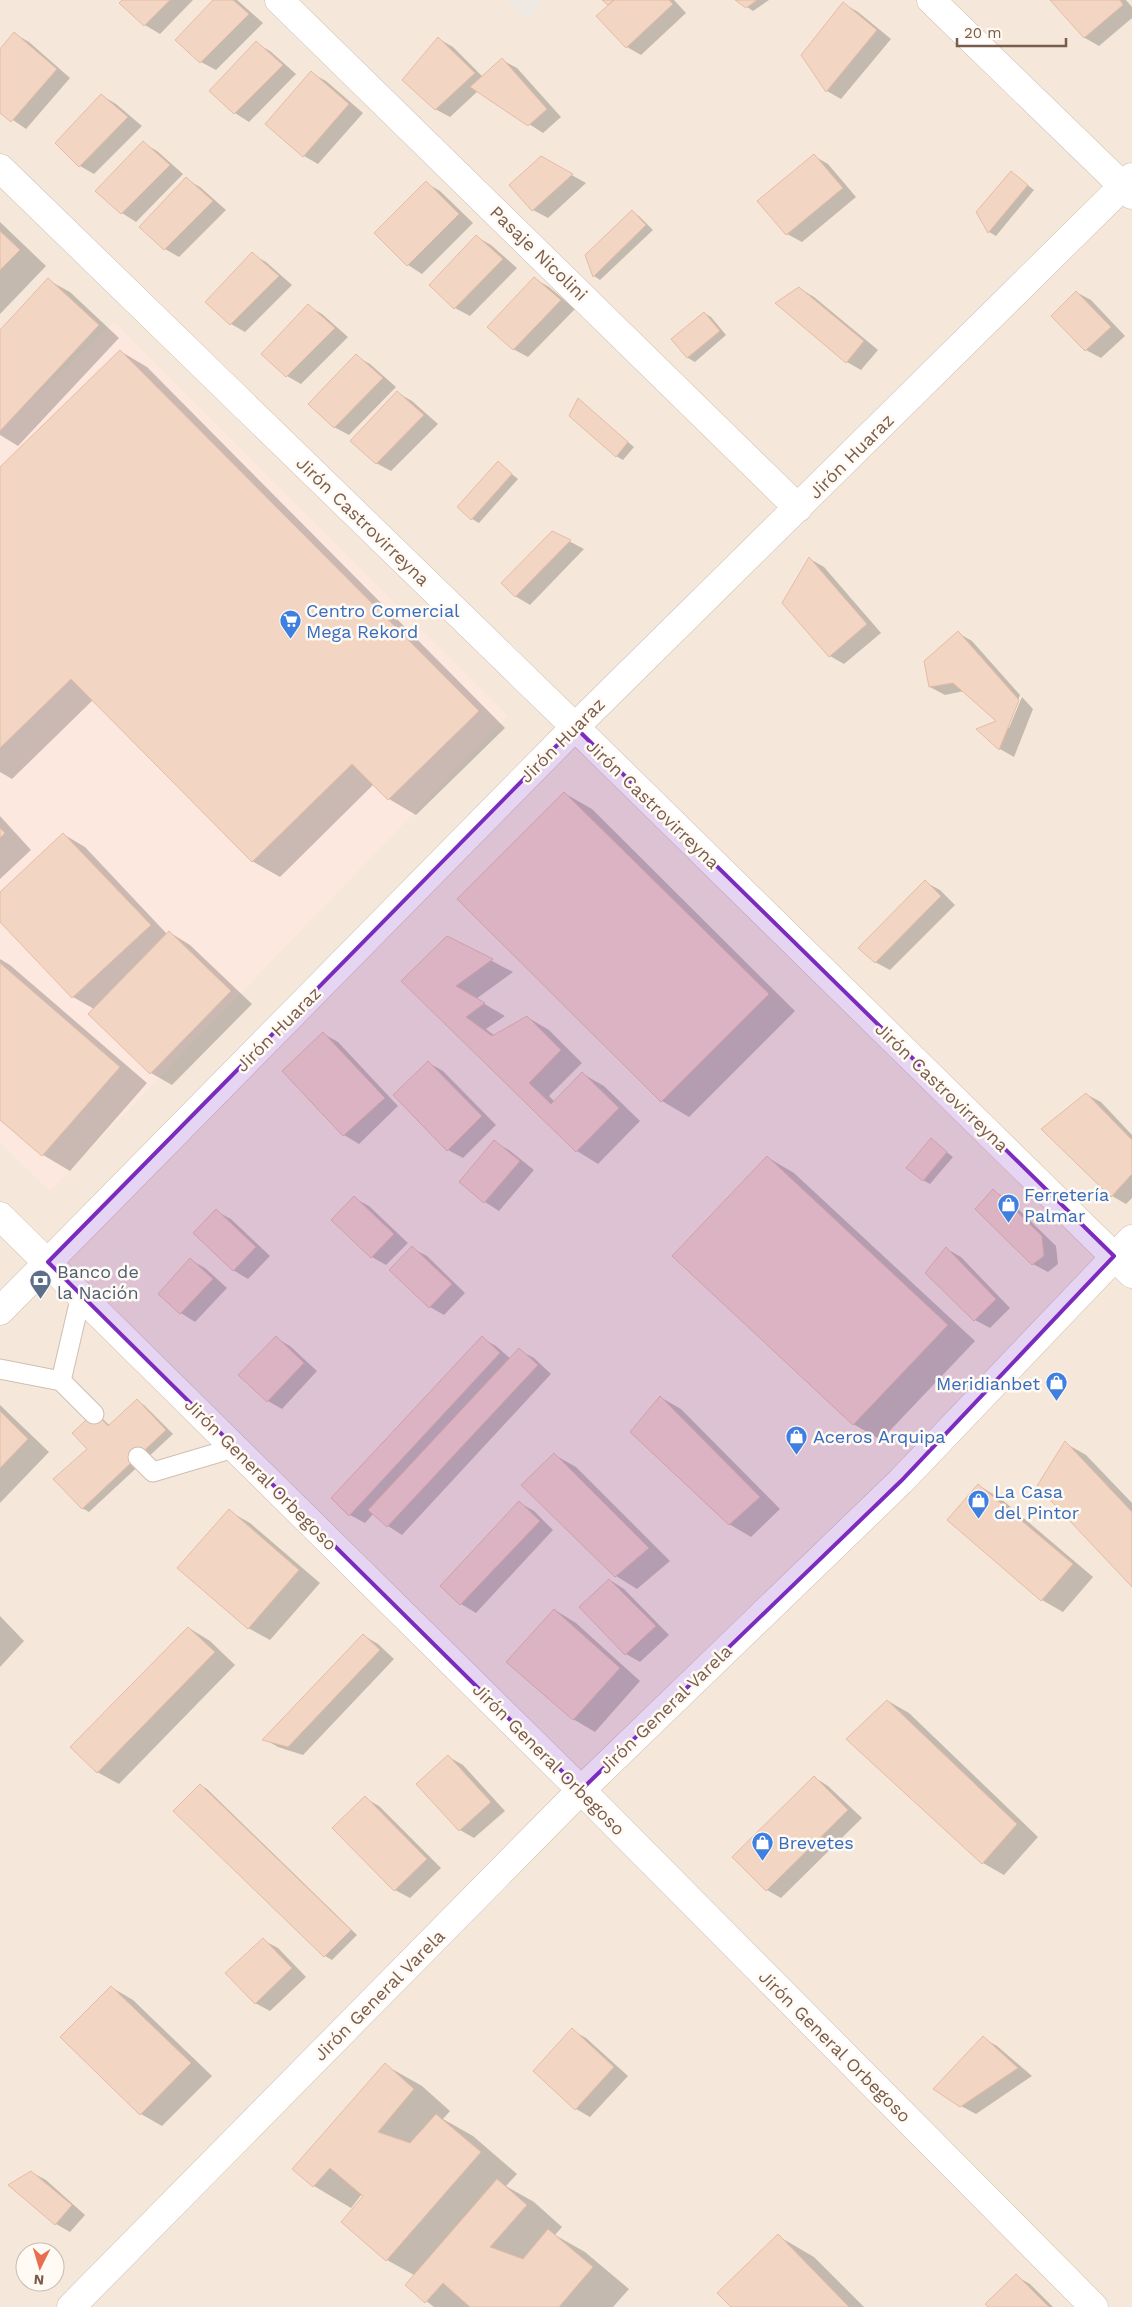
<svg xmlns="http://www.w3.org/2000/svg" width="1132" height="2307" font-family="'Work Sans',sans-serif">
	<style>
		.residential { fill: #f5e8da; fill-rule: evenodd }
		.commercial { fill: #fde8e0 }
		.industrial { fill: #efe9e4 }
		.shadow { fill: #0003 }
		.building { fill: #f3d5c3; stroke: #e6bba3 }
		.lines { fill: none; stroke-linecap: round; stroke-linejoin: round }
		.service-casing { stroke: #d1beb0; stroke-width: 21 }
		.minor-casing { stroke: #d1beb0; stroke-width: 29 }
		.service { stroke: #fff; stroke-width: 19 }
		.minor { stroke: #fff; stroke-width: 28 }
		.marked { fill: #7b2cbf; fill-opacity: 0.2; stroke: #7b2cbf; stroke-width: 4; stroke-linejoin: round }
		.labels { text-anchor: middle; dominant-baseline: central; stroke-width: 5; stroke-linejoin: round; paint-order: stroke }
		.street-label { font-size: 18px; fill: #7a5c4d; stroke: #fffaf3 }
		.shop-label { font-size: 18px; fill: #366cbe; stroke: #fffaf3; text-anchor: start }
		.service-label { font-size: 18px; fill: #4e5e75; stroke: #fffaf3; text-anchor: start }
	</style>
	<rect width="100%" height="100%" fill="#fdf6ec"/>
	<path class="residential" d="M0 0H1132V2307H0ZM25 2252H55V2282H25Z"/>
	<path class="commercial" d="M114 322 507 716 50 1191 0 1143V429Z"/>
	<path class="industrial" d="M506 0H543L527 18Z"/>
	<path class="shadow" d="M124 0H193L160 34 145 25 121 3Z
		M215 0H237L263 23 216 70 201 62 177 40Z
		M604 0H674L686 13 641 55 627 47 610 5Z
		M737 0H769L753 11Z
		M1052 0H1126L1132 7V18L1099 46 1085 38Z
		M844 4 858 12 891 39 841 99 827 91 802 55Z
		M15 34 29 42 70 78 26 129 0 111V51Z
		M439 39 453 47 483 77 502 60 517 68 561 117 543 133 478 91 450 117 435 109Z
		M256 43 270 51 296 74 249 122 235 113 210 91Z
		M311 73 326 81 363 113 318 164 304 156Z
		M101 95 116 104 142 126 94 174 80 166Z
		M143 143 157 151 183 174 136 222 122 213Z
		M814 156 828 164 856 197 802 242 787 234 759 201Z
		M541 158 586 183 548 218 533 210 510 186Z
		M1011 172 1034 190 996 236 989 232 978 213Z
		M186 179 200 187 226 210 179 257 165 249Z
		M426 183 440 191 473 223 422 274 408 265 376 233Z
		M632 212 639 216 653 230 600 280 594 276Z
		M0 222 46 266 0 314Z
		M477 237 491 245 517 268 470 316 455 308Z
		M252 254 266 262 292 285 245 332 231 324Z
		M535 279 549 287 575 309 528 357 513 349Z
		M48 280 70 292 119 338 18 446 0 435V331Z
		M799 288 814 297 878 350 861 370 847 362 777 304Z
		M1076 292 1091 300 1125 336 1101 358 1086 350 1052 316Z
		M308 306 322 314 348 337 301 384 287 376Z
		M704 313 711 317 726 335 695 362 688 358 673 339Z
		M120 351 147 367 505 728 416 815 389 799 374 784 280 877 252 861 93 700 12 779 0 772V469Z
		M356 356 370 364 396 387 349 435 334 427Z
		M398 393 412 401 438 424 391 471 376 463Z
		M578 400 634 447 623 460 616 456Z
		M498 463 518 479 479 523 472 519Z
		M552 532 584 549 530 605 515 596Z
		M810 559 824 567 881 633 844 664 830 656Z
		M958 633 972 641 1020 695 1007 728H1009L1022 697 1033 709 1014 757 1000 749 978 729 998 721 964 691 945 695 930 687Z
		M564 793 592 809 795 1011 689 1117 662 1101Z
		M0 816 31 850 0 879Z
		M63 834 85 847 167 934 169 932 190 945 252 1004 172 1085 151 1073 94 1009 73 997 0 921V894Z
		M925 882 940 890 955 905 890 970 875 962Z
		M447 937 513 972 476 999 505 1016 486 1029 495 1036 527 1017 549 1030 582 1063 549 1096 555 1102 583 1074 604 1086 640 1121 598 1164 577 1151 403 981Z
		M0 959 10 965 147 1083 70 1171 43 1155 0 1119Z
		M324 1034 338 1042 398 1106 359 1144 344 1135 284 1071Z
		M429 1063 443 1071 496 1125 463 1158 448 1150Z
		M1086 1094 1101 1102 1132 1135V1198L1126 1204 1112 1196Z
		M931 1140 953 1157 930 1184 923 1180Z
		M494 1142 509 1150 534 1170 499 1211 485 1202 461 1182Z
		M767 1157 794 1173 975 1341 881 1440 853 1424Z
		M993 1191 1008 1199 1056 1246 1058 1264 1048 1272 1033 1264Z
		M354 1198 369 1206 408 1243 386 1265 372 1257Z
		M216 1211 231 1219 270 1256 248 1279 233 1270Z
		M412 1248 427 1256 465 1293 444 1315 430 1307Z
		M947 1249 961 1257 1010 1308 990 1328 975 1320 926 1273Z
		M191 1260 205 1268 227 1288 195 1322 181 1313 159 1294Z
		M276 1338 290 1346 317 1371 282 1409 268 1401Z
		M482 1338 496 1346 511 1359 519 1350 534 1358 551 1374 402 1535 388 1526 374 1513 365 1523 350 1515Z
		M660 1397 681 1409 780 1509 751 1537 729 1524Z
		M137 1401 144 1405 173 1434 89 1512 82 1508 89 1449 102 1418 110 1426Z
		M0 1405 49 1452 0 1503Z
		M1065 1443 1086 1455 1132 1503V1585Z
		M555 1455 576 1467 670 1561 637 1589 616 1576Z
		M978 1485 1000 1498 1093 1577 1063 1612 1042 1600 949 1519Z
		M520 1503 534 1511 553 1530 476 1613 461 1604 442 1586Z
		M229 1511 250 1523 320 1583 270 1640 248 1628Z
		M610 1580 624 1589 669 1635 640 1662 626 1654Z
		M555 1610 576 1623 640 1681 595 1732 573 1719Z
		M0 1616 24 1641 0 1667Z
		M189 1628 210 1641 235 1665 119 1784 97 1772Z
		M363 1635 378 1644 394 1659 303 1755 278 1747 264 1739Z
		M888 1701 909 1713 1038 1837 1004 1875 983 1863 848 1739Z
		M449 1757 463 1765 505 1811 474 1838 460 1830Z
		M814 1777 828 1786 862 1818 781 1898 767 1890Z
		M200 1785 207 1789 357 1935 332 1960 325 1956 175 1811Z
		M365 1798 379 1806 441 1868 410 1898 395 1890 333 1828Z
		M263 1940 278 1948 306 1977 270 2011 255 2003Z
		M111 1987 133 2000 212 2076 162 2126 141 2114 62 2037Z
		M572 2030 586 2038 628 2076 590 2117 576 2109Z
		M983 2038 997 2046 1032 2076 976 2114 961 2106Z
		M385 2065 422 2086 450 2111 443 2119 473 2136 517 2174 506 2186 534 2202 562 2227 555 2235 585 2252 629 2289 613 2307H434L406 2285 414 2275 387 2260 342 2222 365 2196 362 2194 351 2208 314 2186 294 2169Z
		M31 2172 46 2180 85 2215 70 2232 56 2224 10 2186Z
		M778 2236 814 2257 864 2307H733Z
		M1016 2276 1030 2284 1053 2307H990Z"/>
	<path class="building" d="M122 0H170L144 26 119 3Z
		M213 0H233L249 14 200 63 175 40Z
		M602 0H613L608 5Z
		M614 0H669L673 4 626 48 596 16Z
		M735 0H757L746 8Z
		M1050 0H1120L1123 5 1084 38Z
		M843 2 877 30 826 92 801 55Z
		M14 32 57 69 11 122 0 113V49Z
		M438 37 475 73 435 110 402 80Z
		M256 41 283 65 234 114 209 91Z
		M502 58 547 109 528 126 470 87Z
		M311 71 349 104 303 157 265 124Z
		M101 94 128 117 79 167 55 143Z
		M143 141 170 165 121 214 95 191Z
		M814 154 843 188 786 235 757 201Z
		M541 156 573 174 532 211 509 185Z
		M1011 171 1028 185 988 233 976 212Z
		M186 177 213 201 164 250 139 227Z
		M426 181 459 214 407 266 374 233Z
		M632 210 646 225 593 277 585 255Z
		M0 231 20 250 0 270Z
		M476 235 503 259 454 309 429 285Z
		M252 252 279 276 230 325 205 302Z
		M534 277 561 300 513 350 487 327Z
		M48 278 99 325 0 431V330Z
		M799 287 864 341 846 363 775 303Z
		M1076 291 1111 327 1085 351 1051 316Z
		M308 304 335 328 286 377 261 354Z
		M704 312 720 331 687 358 671 339Z
		M120 350 479 711 388 800 352 764 252 862 71 679 0 748V467Z
		M356 354 383 378 334 428 308 404Z
		M397 391 424 415 376 464 350 441Z
		M578 398 628 442 616 457 569 416Z
		M498 461 512 474 471 520 457 507Z
		M552 531 571 540 515 597 501 583Z
		M809 557 867 624 829 657 782 603Z
		M958 631 1019 700 999 750 976 729 996 721 953 683 929 687 924 661Z
		M564 792 769 994 661 1102 457 899Z
		M0 828 5 833 0 838Z
		M63 833 151 925 72 998 0 922V892Z
		M925 880 941 896 875 963 858 948Z
		M169 931 231 991 150 1074 88 1014Z
		M447 936 493 959 456 986 485 1003 466 1017 492 1036 527 1016 561 1050 529 1083 551 1104 582 1072 619 1108 576 1152 401 981Z
		M0 963 120 1067 42 1156 0 1120Z
		M323 1032 385 1098 343 1136 282 1071Z
		M428 1061 482 1116 447 1151 393 1095Z
		M1086 1093 1132 1140V1174L1111 1197 1041 1129Z
		M931 1138 947 1152 923 1181 906 1168Z
		M494 1140 520 1161 484 1203 459 1182Z
		M767 1156 948 1325 853 1425 672 1256Z
		M993 1189 1042 1236 1044 1256 1032 1265 975 1209Z
		M354 1196 394 1234 371 1258 331 1220Z
		M216 1209 256 1247 233 1271 193 1233Z
		M412 1246 452 1284 429 1308 389 1270Z
		M946 1247 996 1299 974 1321 925 1273Z
		M190 1258 213 1279 180 1314 158 1294Z
		M276 1336 304 1363 267 1402 238 1375Z
		M482 1336 500 1353 349 1516 331 1498Z
		M519 1348 538 1365 387 1527 368 1510Z
		M660 1396 760 1497 729 1525 630 1432Z
		M137 1399 166 1430 82 1509 53 1479 87 1449 72 1433 95 1412 108 1426Z
		M0 1411 28 1439 0 1468Z
		M1065 1441 1132 1512V1587L1037 1486Z
		M554 1453 649 1548 615 1577 521 1485Z
		M978 1484 1073 1564 1041 1601 947 1520Z
		M519 1501 540 1521 460 1605 440 1586Z
		M229 1509 299 1570 248 1629 177 1568Z
		M609 1579 656 1626 625 1655 579 1607Z
		M554 1609 620 1668 573 1720 506 1662Z
		M188 1627 215 1652 97 1773 70 1747Z
		M363 1634 380 1650 288 1747 262 1740Z
		M887 1700 1017 1824 982 1864 846 1739Z
		M448 1755 491 1802 459 1831 416 1784Z
		M814 1776 848 1810 766 1891 732 1857Z
		M200 1784 351 1930 324 1957 173 1811Z
		M365 1796 427 1859 394 1891 332 1828Z
		M263 1938 292 1968 255 2004 225 1973Z
		M111 1986 191 2063 140 2115 60 2037Z
		M572 2028 614 2067 575 2110 533 2071Z
		M983 2036 1018 2068 960 2107 933 2089Z
		M385 2063 414 2089 378 2132 410 2143 436 2114 481 2152 386 2261 341 2222 363 2196 330 2168 313 2187 292 2169Z
		M31 2171 72 2205 55 2225 8 2185Z
		M497 2179 527 2205 490 2247 523 2259 548 2229 593 2267 559 2307H470L443 2283 425 2303 405 2285Z
		M778 2234 849 2307H731L717 2293Z
		M1016 2274 1049 2307H988L985 2304Z"/>
	<g class="lines">
		<defs>
			<path id="service" d="M81 1295 61 1381 94 1414
				M0 1369 61 1381
				M138 1457 153 1472 234 1448"/>
			<path id="minor" d="M279 0 798 508
				M931 0 1132 195
				M0 168 575 727 1132 1274
				M0 1216 581 1790 1094 2307
				M0 1311 575 727 1132 177
				M71 2307 581 1790 901 1481 1132 1239"/>
		</defs>
		<use href="#service" class="service-casing"/>
		<use href="#minor" class="minor-casing"/>
		<use href="#service" class="service"/>
		<use href="#minor" class="minor"/>
	</g>
	<path class="marked" d="M575 727 1114 1256 901 1481 581 1790 48 1262Z"/>
	<defs>
		<symbol id="supermarket-pin" viewBox="-11 -11 22 30"><path d="M0 17L-7.5 6A9.5 9.5 0 1 1 7.5 6Z" fill="#3f7fe0" stroke="#fffaf3"/><path d="M-6-5.5h2.5l.6 2H6L4.5 2H-2.5L-4.4-4H-6ZM-1.5 3.2a1.3 1.3 0 1 0 .1 0ZM3 3.2a1.3 1.3 0 1 0 .1 0Z" fill="#fff"/></symbol>
		<symbol id="shop-pin" viewBox="-11 -11 22 30"><path d="M0 17L-7.5 6A9.5 9.5 0 1 1 7.5 6Z" fill="#3f7fe0" stroke="#fffaf3"/><path d="M-5-2.5h2.3a2.7 3.5 0 0 1 5.4 0H5L5.5 6h-11ZM-1.5-2.5h3a1.5 2.3 0 0 0-3 0Z" fill="#fff"/></symbol>
		<symbol id="bank-pin" viewBox="-11 -11 22 30"><path d="M0 17L-7.5 6A9.5 9.5 0 1 1 7.5 6Z" fill="#5c6f8a" stroke="#fffaf3"/><path d="M-6-4H6V4H-6ZM0-2.3a2.3 2.3 0 1 0 0 4.6a2.3 2.3 0 1 0 0-4.6Z" fill="#fff"/></symbol>
	</defs>
	<g fill-rule="evenodd">
		<use href="#supermarket-pin" x="278" y="608" width="25" height="34"/>
		<use href="#shop-pin" x="996" y="1192" width="25" height="34"/>
		<use href="#bank-pin" x="28" y="1268" width="25" height="34"/>
		<use href="#shop-pin" x="1044" y="1370" width="25" height="34"/>
		<use href="#shop-pin" x="784" y="1424" width="25" height="34"/>
		<use href="#shop-pin" x="966" y="1488" width="25" height="34"/>
		<use href="#shop-pin" x="750" y="1830" width="25" height="34"/>
	</g>
	<g class="labels">
		<g class="street-label">
			<text transform="translate(539 253) rotate(44)">Pasaje Nicolini</text>
			<text transform="translate(851 456) rotate(-45)">Jirón Huaraz</text>
			<text transform="translate(363 521) rotate(44)">Jirón Castrovirreyna</text>
			<text transform="translate(562 740) rotate(-45)">Jirón Huaraz</text>
			<text transform="translate(653 804) rotate(44)">Jirón Castrovirreyna</text>
			<text transform="translate(278 1029) rotate(-45)">Jirón Huaraz</text>
			<text transform="translate(942 1087) rotate(44)">Jirón Castrovirreyna</text>
			<text transform="translate(261 1474) rotate(45)">Jirón General Orbegoso</text>
			<text transform="translate(665 1709) rotate(-44)">Jirón General Varela</text>
			<text transform="translate(549 1759) rotate(45)">Jirón General Orbegoso</text>
			<text transform="translate(379 1995) rotate(-45)">Jirón General Varela</text>
			<text transform="translate(835 2046) rotate(45)">Jirón General Orbegoso</text>
		</g>
		<g class="shop-label">
			<text x="306" y="610">Centro Comercial<tspan x="306" dy="21">Mega Rekord</tspan></text>
			<text x="1024" y="1194">Ferretería<tspan x="1024" dy="21">Palmar</tspan></text>
			<text x="1040" y="1383" text-anchor="end">Meridianbet</text>
			<text x="813" y="1436">Aceros Arquipa</text>
			<text x="994" y="1491">La Casa<tspan x="994" dy="21">del Pintor</tspan></text>
			<text x="778" y="1842">Brevetes</text>
		</g>
		<g class="service-label">
			<text x="57" y="1271">Banco de<tspan x="57" dy="21">la Nación</tspan></text>
		</g>
	</g>
	<g transform="translate(40 2267) rotate(185)"><circle r="24" fill="#fffaf3" stroke="#cabbb1"/>
	<path d="M0-4L9 19L0 12L-9 19Z" fill="#e76f51"/>
	<text y="-8" font-size="14" font-weight="bold" text-anchor="middle" fill="#7a5c4d">N</text>
	</g>
	<path d="M957 38v8h109v-8" fill="none" stroke="#7a5c4d" stroke-width="2.5"/>
	<text x="964" y="38" font-size="15" fill="#7a5c4d" stroke="#fffaf3" stroke-width="4" paint-order="stroke">20 m</text>
</svg>
